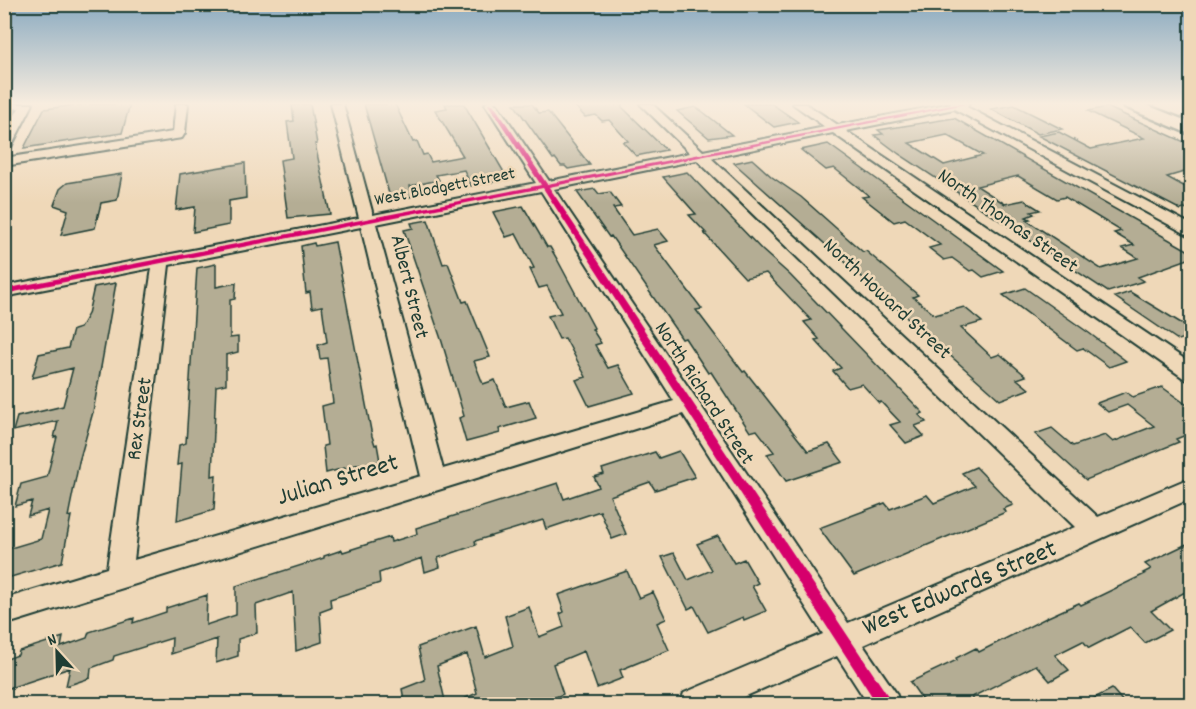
<svg xmlns="http://www.w3.org/2000/svg" width="1196" height="709" font-family="Dekko,sans-serif">
	<style>
		.building { fill: #b4ad94; stroke: #1f3d34; stroke-width: 1.5; fill-rule: evenodd }
		.lines { fill: none; stroke-linecap: round; stroke-linejoin: round }
		.street-casing { stroke: #1f3d34; stroke-width: 4 }
		.secondary-casing { stroke: #1f3d34; stroke-width: 5 }
		.street { fill: #efd8b8; fill-rule: evenodd }
		.secondary { fill: #efd8b8; fill-rule: evenodd }
		.cycleway-casing { stroke: #efd8b8; stroke-width: 4 }
		.cycleway { fill: #d6006c; fill-rule: evenodd }
		.labels { text-anchor: middle; dominant-baseline: central; stroke-width: 5; stroke-linejoin: round; paint-order: stroke }
		.far-street-label { font-size: 18px; fill: #1f3d34; stroke: #efd8b8 }
		.street-label { font-size: 21px; fill: #1f3d34; stroke: #efd8b8 }
		.near-street-label { font-size: 26px; fill: #1f3d34; stroke: #efd8b8 }
	</style>
	<rect width="100%" height="100%" fill="#efd8b8"/>
	<filter id="ink" filterUnits="userSpaceOnUse"><feTurbulence type="fractalNoise" baseFrequency=".0167" numOctaves="2"/><feDisplacementMap in="SourceGraphic" scale="12" xChannelSelector="R" yChannelSelector="G"/><feConvolveMatrix kernelMatrix="1 2 1 2 8 2 1 2 1" color-interpolation-filters="sRGB"/></filter>
	<g filter="url(#ink)">
		<path class="building" d="M86 104H130L122 133 24 148 44 109Z
			M310 104 317 144H315L330 214 288 218 280 160 292 158 287 122 294 121 292 105Z
			M364 104H395L413 142 417 141 423 155 427 154 431 162 463 156 435 110 447 108 445 104H464L508 179 471 186 464 170 436 175 439 180 410 186 414 196 391 201Z
			M514 104H532L539 113 548 112 590 165 568 169 565 166H561L555 158 553 159Z
			M573 104H622V107L666 150 636 156 623 142 628 141 609 120 602 121 596 115 585 117Z
			M744 104H772L798 122 774 127Z
			M1014 105 1062 129 1038 134 991 109Z
			M695 107 702 111 732 135 709 138 677 111Z
			M1107 107 1191 145V170L1167 177 1191 190V207L1181 210 1039 136 1059 132 1091 149 1144 138 1088 111Z
			M954 118 1191 252V258L1138 277 1144 281 1108 292 899 154 874 135 883 134 878 130ZM947 135 983 155 944 165 909 143ZM1018 176 1057 199 1065 197 1121 231 1114 233 1134 245 1122 248 1138 258 1101 269 1026 220 1030 219 1026 217 1034 214 1031 212 1040 210 1024 200 1005 204 977 186Z
			M828 144 936 222 1003 271 983 277 974 270 970 271 952 258 944 260 929 248 940 245 905 219 894 222 862 197 869 196 834 168 826 170 801 150Z
			M752 159 772 177 801 197 863 252 866 251 918 295 913 297 935 315 964 307 982 322 961 328 992 357 1000 354 1026 376 1017 379 1029 389 1000 400 734 163Z
			M245 163 246 198 229 201V225L193 232 195 207 176 210 180 174Z
			M687 172 762 250 790 275 923 413 919 415 926 422 915 426 924 436 906 443 890 425 900 422 881 402 879 403 862 384 848 388 833 371 841 368 815 340 819 339 804 322 811 320 766 273 745 278 704 233H706L689 215 696 214 663 177Z
			M122 174 117 200 101 203 95 228 61 235 68 210 54 205 60 189 67 183Z
			M595 189 599 194 610 192 621 207 613 208 632 235 658 229 668 241 654 245 702 309 696 310 743 372 745 371 808 451 829 444 843 462 786 481 767 454 774 452 757 430 750 432 711 372 708 373 685 338 682 339 611 236 609 237 577 192Z
			M523 206 547 247H550L557 259 594 328 592 329 601 343 595 345 608 368 618 365 634 393 589 406 576 380 586 377 565 338 559 339 548 316 561 313 547 286 539 288 530 269 534 268 516 234 506 237 493 212Z
			M428 220 443 264 448 263 463 302 467 301 490 357 474 361 483 384 495 380 506 407 529 401 536 418 499 429 500 433 466 442 459 418 464 416 442 342 404 230 413 228 411 223Z
			M335 242 372 436 375 445 377 444 380 461 361 467 360 464 326 473 323 446 327 445 322 406 333 403 327 358 320 359 318 345 327 342 322 306 312 308 310 292 306 293 301 246 314 243 315 246Z
			M216 264V287L236 283 235 299 230 300V338L238 337V352L226 355V384L216 386 212 476 216 475 214 510 177 521 182 464 177 465 179 445 186 443 197 268Z
			M116 283 93 412 79 462 68 517 71 516 62 562 4 579V550L41 539 48 510 28 516 32 501 15 506 21 484 47 477 57 437 54 438 58 421 13 431 17 417 63 406 73 368 32 378 39 354 68 348 73 330 80 328 88 314 94 287Z
			M1025 288 1089 333 1126 361 1109 367 1083 348 1077 350 1003 295Z
			M1130 292 1191 329V335L1178 340 1115 297Z
			M1162 387 1191 408V433L1176 439 1179 442 1086 480 1035 434 1052 428 1073 446 1105 435 1113 442 1154 426 1127 405 1108 412 1097 403 1126 392 1133 397Z
			M679 451 695 477 655 490 650 482 610 496 626 534 612 539 600 511 546 529 543 520 475 541 476 545 438 558 440 567 425 572 422 558 379 573 380 583 330 599 331 608 320 612 322 642 296 651 293 592 256 605 257 633 238 639V656L216 663 217 639 171 654 172 638 114 656 113 660 91 668 90 678 66 686 70 668 4 690V660L18 655 19 651 63 637 61 647 87 638 89 632 134 618 133 623 166 612V608L207 595 206 625 236 615V586L324 558V556L342 550 343 552 390 537 391 542 417 534 416 528 558 483 564 499 599 487 594 477 604 474 602 469 655 452 659 458Z
			M976 467 1013 505 1003 509 1006 512 854 576 819 528 885 503 890 509 927 495 934 503 975 486 962 473Z
			M718 536 734 563 744 559 758 583 752 586 766 611 744 620 743 617 708 632 694 606 688 609 662 557 674 553 688 580 712 570 697 544Z
			M1191 542V599L1185 592 1151 611 1170 630 1145 643 1130 627 1089 648 1083 641 1055 655 1069 670 1050 681 1036 665 972 697 977 705H926L910 682 957 660 956 658 976 648 979 652 1048 617 1079 603 1081 605 1145 574 1143 573 1151 569 1145 564Z
			M627 571 639 598 653 592 666 619 657 623 669 650 620 670 623 678 597 688 584 651 553 664 563 694 536 705H450L477 693 467 654 437 666 446 705H405L402 689 425 680 418 647 476 626 485 657 513 646 505 616 529 607 539 637 564 627 560 614 564 612 558 595Z
			M1112 689 1126 705H1081Z"/>
		<g class="lines">
			<defs>
				<path id="street" d="M4 104H33L11 147 4 151V134L19 108 4 110Z
					M176 104H188L185 133 182 138 4 166V158L173 132Z
					M331 104H343L373 215 536 183 485 104H497L549 181 690 153 640 104H652L703 151 825 127 793 104H806L838 125 947 104H969L967 107 1192 225V237L954 109 846 131 1192 364V381L1185 379 833 133 711 158 1098 517 1192 477V498L863 645 896 693 900 704H868L837 656 728 704H680L684 693 823 634 683 414 4 625V599L107 568 152 268 4 297V286L359 218ZM697 160 1075 527 848 623 554 189ZM541 191 674 401 443 469 376 224ZM361 227 421 476 134 560 169 265Z"/>
				<path id="secondary" d="M1123 104H1144L1192 123V135L1125 107Z"/>
			</defs>
			<use href="#street" class="street-casing"/>
			<use href="#secondary" class="secondary-casing"/>
			<use href="#street" class="street"/>
			<use href="#secondary" class="secondary"/>
			<defs>
				<path id="cycleway" d="M488 104H493L547 184 957 104H966L549 187 890 699 892 704H877L543 188 4 294V289L541 185Z"/>
			</defs>
			<use href="#cycleway" class="cycleway-casing"/>
			<use href="#cycleway" class="cycleway"/>
		</g>
	</g>
	<linearGradient id="sky" x2="0" y2="1"><stop stop-color="#8aaac0"/><stop offset="0.51" stop-color="#f8eddf"/><stop offset="1" stop-color="#f8eddf" stop-opacity="0"/></linearGradient>
	<rect width="1196" height="203" fill="url(#sky)"/>
	<g class="labels">
		<g class="far-street-label">
			<text transform="translate(445 188) rotate(-11)">West Blodgett Street</text>
		</g>
		<g class="street-label">
			<text transform="translate(1007 222) rotate(35)">North Thomas Street</text>
			<text transform="translate(408 287) rotate(76)">Albert Street</text>
			<text transform="translate(886 300) rotate(43)">North Howard Street</text>
			<text transform="translate(703 394) rotate(57)">North Richard Street</text>
			<text transform="translate(141 419) rotate(-82)">Rex Street</text>
		</g>
		<g class="near-street-label">
			<text transform="translate(338 481) rotate(-17)">Julian Street</text>
			<text transform="translate(960 589) rotate(-23)">West Edwards Street</text>
		</g>
	</g>
	<rect width="1196" height="709" fill="none" stroke="#efd8b8" stroke-width="24"/>
	<rect x="12" y="12" width="1172" height="685" fill="none" stroke="#1f3d34" stroke-width="2" filter="url(#ink)"/>
	<g transform="translate(57 652) rotate(338)" stroke="#efd8b8" stroke-width="4.5" paint-order="stroke">
	<path d="M0-4.5L10 22L0 15L-10 22Z" fill="#1f3d34"/>
	<text y="-9" font-size="16" font-weight="bold" text-anchor="middle" fill="#1f3d34">N</text>
	</g>
</svg>
